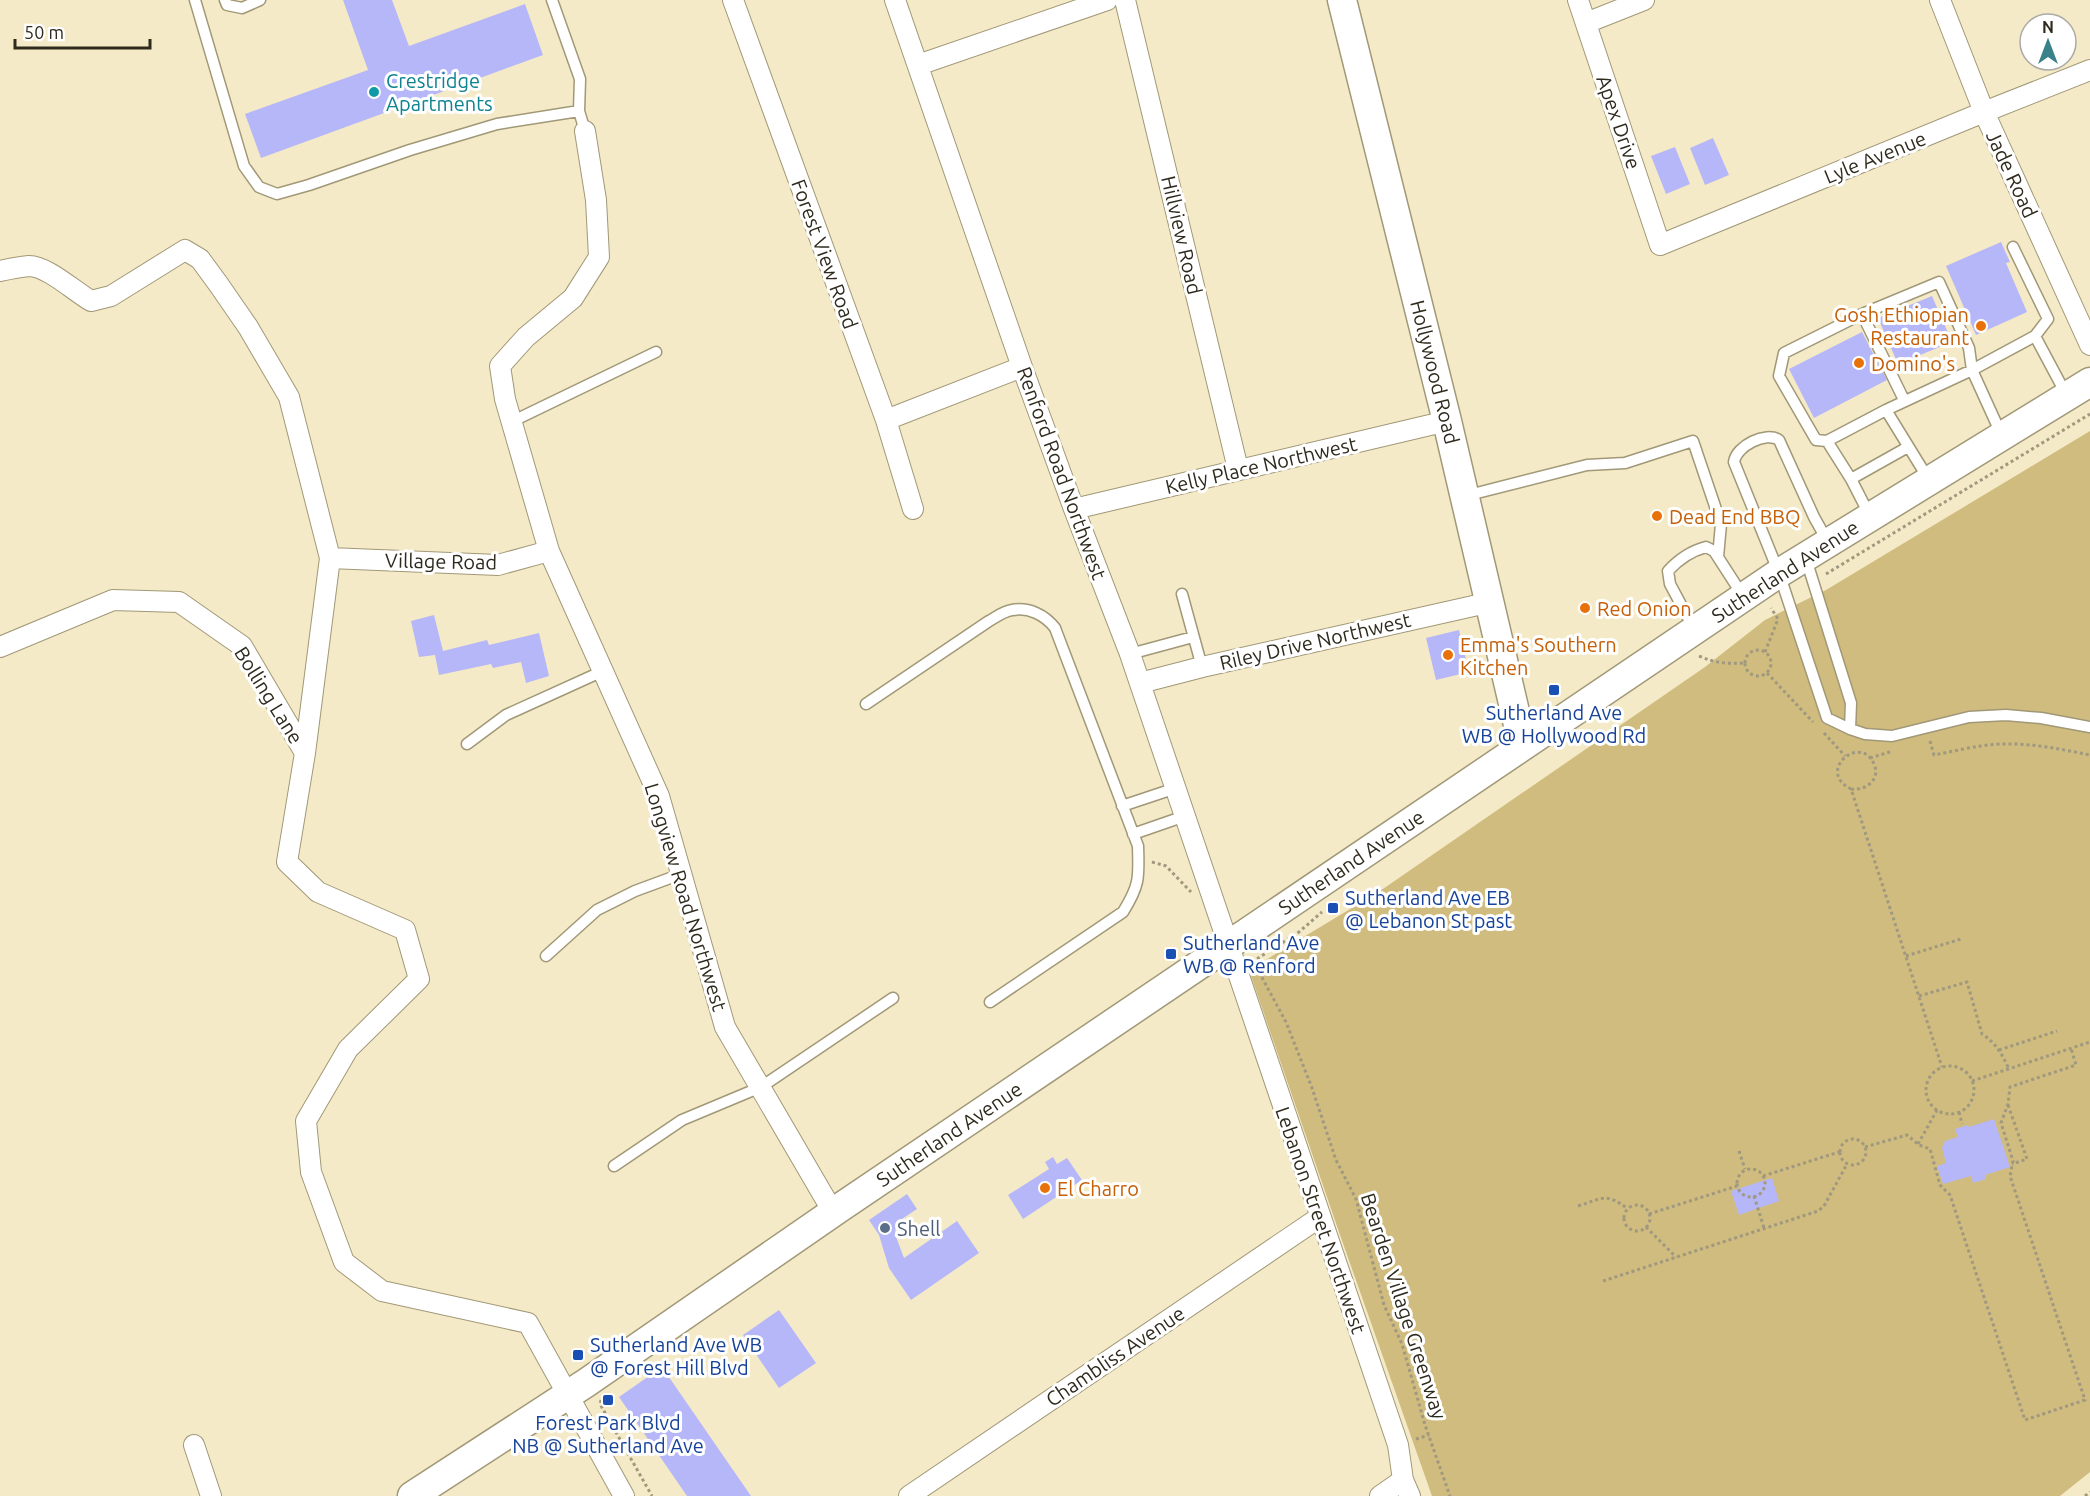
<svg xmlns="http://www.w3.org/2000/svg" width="2090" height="1496" font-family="Ubuntu,sans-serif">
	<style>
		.green { fill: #cfbc7e }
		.building { fill: #b6b7f9 }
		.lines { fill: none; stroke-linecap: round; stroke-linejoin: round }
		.lane-casing { stroke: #a19877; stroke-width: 13 }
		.street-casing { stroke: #a19877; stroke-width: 22 }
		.secondary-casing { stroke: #a19877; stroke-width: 31 }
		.path { stroke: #a0987f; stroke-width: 3; stroke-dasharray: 3 3; stroke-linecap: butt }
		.lane { stroke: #fff; stroke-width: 10 }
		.street { stroke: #fff; stroke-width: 20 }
		.secondary { stroke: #fff; stroke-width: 28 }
		.culture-dot { fill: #0f9aa8; stroke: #fff; stroke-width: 2 }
		.food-dot { fill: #e8710a; stroke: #fff; stroke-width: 2 }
		.transit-dot { fill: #1a4fb4; stroke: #fff; stroke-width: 2 }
		.service-dot { fill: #5c6f8a; stroke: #fff; stroke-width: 2 }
		.labels { text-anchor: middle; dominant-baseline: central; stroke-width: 6; stroke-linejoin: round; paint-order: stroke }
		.culture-label { font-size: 20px; fill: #0d838f; stroke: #fff; text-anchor: start }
		.street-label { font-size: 20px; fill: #2e2a1d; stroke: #fff }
		.food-label { font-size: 20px; fill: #c56008; stroke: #fff; text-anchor: start }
		.transit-label { font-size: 20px; fill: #164399; stroke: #fff; text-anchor: start }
		.service-label { font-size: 20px; fill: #4e5e75; stroke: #fff; text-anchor: start }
	</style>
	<rect width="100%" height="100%" fill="#f5eac7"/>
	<path class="green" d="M2090 431V1472L2060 1496H1432L1339 1232 1249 970 1380 891 1705 667 1765 620 1826 590Z"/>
	<path class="building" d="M343 0H392L409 46 525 4 543 55 261 158 245 114 368 70Z
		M1713 138 1729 175 1705 185 1690 148Z
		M1675 147 1690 184 1666 194 1651 156Z
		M2001 242 2010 262 2006 263 2027 312 1976 335 1946 266Z
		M1932 296 1952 342 1898 364 1878 318Z
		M1862 332 1887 380 1814 418 1789 369Z
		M434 615 443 651 487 640 489 645 539 633 549 676 526 683 521 662 493 668 491 664 439 675 435 655 419 657 411 621Z
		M1459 630 1469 672 1436 680 1426 638Z
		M1994 1119 2010 1167 1985 1175 1986 1179 1973 1183 1971 1176 1943 1184 1937 1166 1946 1163 1942 1148 1945 1141 1958 1137 1955 1129 1968 1125 1969 1127Z
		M1053 1157 1057 1164 1067 1158 1082 1180 1023 1219 1008 1195 1049 1169 1045 1162Z
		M1772 1178 1779 1201 1739 1215 1731 1191Z
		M907 1194 917 1209 896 1223 895 1234 904 1258 957 1221 979 1253 911 1300 889 1268 879 1235 869 1220Z
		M779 1310 816 1363 779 1388 743 1335Z
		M662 1367 751 1496H687L619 1397Z"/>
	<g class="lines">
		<defs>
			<path id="lane" d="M195 0 244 166 259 187 277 194 309 185 410 150 497 124 579 111
				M225 0 227 5 242 8 260 0
				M552 0 580 79 579 111 585 131
				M2013 247 2048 319 2035 336
				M1862 314 1904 400
				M1886 410 1972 370 2002 436
				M511 422 656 352
				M1827 441 1816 440 1779 376 1784 353 1862 314 1939 282 1969 348 1972 370 2035 336 2067 396
				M1851 479 1908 447
				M1465 496 1587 465 1625 463 1693 441 1721 524 1718 557
				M1870 516 1851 479 1827 441 1886 410 1929 480
				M1828 542 1814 517 1779 440C1766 431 1736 446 1734 462L1779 573 1827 718 1850 729
				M1806 559 1851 703 1850 729 1865 734 1892 736 1969 717 2006 715 2041 718 2090 727
				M1182 594 1202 667
				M1694 629 1670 584 1668 571C1678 560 1691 551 1706 547L1714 551 1743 596
				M1130 654 1193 637
				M866 704 989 621C996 617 1004 611 1012 610 1029 607 1045 615 1055 628L1138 846C1139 877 1140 885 1123 912L990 1002
				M467 744 506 715 603 671
				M1122 806 1176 788
				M1133 834 1185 816
				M546 956 597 910 635 891 681 874
				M614 1166 682 1120 761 1087 893 998"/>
			<path id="street" d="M733 0 886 420 913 509
				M895 0 1022 367 1074 509 1130 654 1398 1445 1403 1480 1410 1496
				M1125 0 1238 469
				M1578 0 1660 245 1984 112 2090 70
				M1940 0 1984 112 2090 345
				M1586 23 1644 0
				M918 65 1107 0
				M585 131 596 200 599 257 573 298 526 337 500 366 505 399 549 551 659 796 725 1027 833 1212
				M0 271C9 269 19 267 29 266 47 266 74 291 91 301L111 296 185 250 200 259 219 285 248 327 289 397 330 558 305 753 287 862 318 892 405 930 419 979 348 1049 306 1121 311 1172 344 1262 382 1291 528 1323 624 1496
				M886 420 1022 367
				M1074 509 1447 421
				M330 558 498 565 549 551
				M0 647 113 600 179 602 242 646 305 753
				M1140 683 1202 667 1491 602
				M194 1445 211 1496
				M909 1496 1320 1217
				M1380 1496 1403 1480"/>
			<path id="secondary" d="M1342 0 1447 421 1523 746
				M412 1496 586 1383 841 1207 1779 573 2090 382"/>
		</defs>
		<use href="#lane" class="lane-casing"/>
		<use href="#street" class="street-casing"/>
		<use href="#secondary" class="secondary-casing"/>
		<path class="path" d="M1826 574 2090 414
			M1745 663a13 13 0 1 1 26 0a13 13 0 1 1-26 0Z
			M1765 652 1778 619 1771 608
			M1699 656C1715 663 1727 664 1744 663
			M1767 673 1813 722
			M1824 733 1845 756
			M1930 741 1934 755C1950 752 1966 748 1981 746 2018 740 2055 748 2090 755
			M1870 758 1893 751
			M1851 789C1865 791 1881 780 1874 764 1861 733 1815 771 1851 789L1942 1067
			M1152 862 1166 866 1191 892
			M1906 956 1961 939
			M1252 962 1299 932 1322 912
			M1259 972 1286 1022 1312 1088 1336 1160 1356 1199 1384 1305 1402 1344 1425 1425 1450 1496
			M1919 996 1967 982 1982 1034C1996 1043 2002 1054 2009 1069
			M1999 1050 2057 1031
			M1926 1090a24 24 0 1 1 48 0a24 24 0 1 1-48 0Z
			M1972 1081 2090 1042
			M2008 1105 2027 1159 2012 1164
			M1959 1112 1962 1124
			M1840 1152a13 13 0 1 1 26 0a13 13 0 1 1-26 0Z
			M1918 1144 1937 1110
			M1865 1147 1907 1135 1919 1145 1930 1149 1940 1185 1950 1195 2025 1420 2085 1400 2010 1176 2013 1161 2001 1123 2008 1104 2010 1087 2076 1065 2071 1048
			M1739 1151 1745 1169
			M1737 1183a14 14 0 1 1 28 0a14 14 0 1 1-28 0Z
			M1763 1176 1839 1152
			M1754 1196 1764 1228
			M1624 1218a13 13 0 1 1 26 0a13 13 0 1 1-26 0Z
			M1578 1206C1604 1198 1605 1192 1628 1209
			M1649 1214 1737 1186
			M1646 1227 1676 1257
			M1603 1281 1818 1211 1824 1206 1847 1164
			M601 1400 600 1404 652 1496
			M1416 1439 1429 1435
			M2085 1496 2090 1492"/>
		<use href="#lane" class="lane"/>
		<use href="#street" class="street"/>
		<use href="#secondary" class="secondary"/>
	</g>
	<circle class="culture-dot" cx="374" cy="92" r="6"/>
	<g class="food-dot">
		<circle cx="1981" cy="326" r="6"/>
		<circle cx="1859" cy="363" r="6"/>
		<circle cx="1657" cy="516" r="6"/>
		<circle cx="1585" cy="608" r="6"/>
		<circle cx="1448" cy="655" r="6"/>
		<circle cx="1045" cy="1188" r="6"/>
	</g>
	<g class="transit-dot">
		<rect x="1548" y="684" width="12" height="12" rx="3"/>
		<rect x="1327" y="902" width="12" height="12" rx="3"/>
		<rect x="1165" y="948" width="12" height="12" rx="3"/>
		<rect x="572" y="1349" width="12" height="12" rx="3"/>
		<rect x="602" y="1394" width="12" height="12" rx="3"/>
	</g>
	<circle class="service-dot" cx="885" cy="1228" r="6"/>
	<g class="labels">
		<g class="culture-label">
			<text x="386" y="80">Crestridge<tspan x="386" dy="23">Apartments</tspan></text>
		</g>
		<g class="street-label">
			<text transform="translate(1619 122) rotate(71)">Apex Drive</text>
			<text transform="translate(1875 157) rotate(-22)">Lyle Avenue</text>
			<text transform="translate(2012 174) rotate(65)">Jade Road</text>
			<text transform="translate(1182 235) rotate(77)">Hillview Road</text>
			<text transform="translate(825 254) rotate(70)">Forest View Road</text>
			<text transform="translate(1435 372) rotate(76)">Hollywood Road</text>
			<text transform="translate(1261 465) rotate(-13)">Kelly Place Northwest</text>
			<text transform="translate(1062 473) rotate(70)">Renford Road Northwest</text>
			<text transform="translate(441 561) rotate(1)">Village Road</text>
			<text transform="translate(1785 571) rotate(-33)">Sutherland Avenue</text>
			<text transform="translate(1315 641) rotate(-13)">Riley Drive Northwest</text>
			<text transform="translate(269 695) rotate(58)">Bolling Lane</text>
			<text transform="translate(1351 862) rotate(-34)">Sutherland Avenue</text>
			<text transform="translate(686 897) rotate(73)">Longview Road Northwest</text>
			<text transform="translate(949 1134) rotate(-34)">Sutherland Avenue</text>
			<text transform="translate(1321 1220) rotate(71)">Lebanon Street Northwest</text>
			<text transform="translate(1404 1306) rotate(72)">Bearden Village Greenway</text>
			<text transform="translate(1115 1356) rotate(-34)">Chambliss Avenue</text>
		</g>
		<g class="food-label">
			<text x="1969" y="314" text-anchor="end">Gosh Ethiopian<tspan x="1969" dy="23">Restaurant</tspan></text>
			<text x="1871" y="363">Domino's</text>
			<text x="1669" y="516">Dead End BBQ</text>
			<text x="1597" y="608">Red Onion</text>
			<text x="1460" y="644">Emma's Southern<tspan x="1460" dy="23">Kitchen</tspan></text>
			<text x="1057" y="1188">El Charro</text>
		</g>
		<g class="transit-label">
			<text x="1554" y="712" text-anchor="middle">Sutherland Ave<tspan x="1554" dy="23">WB @ Hollywood Rd</tspan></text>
			<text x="1345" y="897">Sutherland Ave EB<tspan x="1345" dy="23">@ Lebanon St past</tspan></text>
			<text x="1183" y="942">Sutherland Ave<tspan x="1183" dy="23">WB @ Renford</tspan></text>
			<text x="590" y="1344">Sutherland Ave WB<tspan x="590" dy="23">@ Forest Hill Blvd</tspan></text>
			<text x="608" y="1422" text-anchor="middle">Forest Park Blvd<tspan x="608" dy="23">NB @ Sutherland Ave</tspan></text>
		</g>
		<g class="service-label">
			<text x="897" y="1228">Shell</text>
		</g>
	</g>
	<g transform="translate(2048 42)"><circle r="28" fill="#ffffff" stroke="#abaaa5" stroke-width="1.5"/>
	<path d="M0-4.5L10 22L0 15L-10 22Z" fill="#3a8289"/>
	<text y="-9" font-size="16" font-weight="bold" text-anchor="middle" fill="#2e2a1d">N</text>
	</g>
	<path d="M15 39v9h135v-9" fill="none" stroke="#2e2a1d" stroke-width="3"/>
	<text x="24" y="39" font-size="18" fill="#2e2a1d" stroke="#ffffff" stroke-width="4.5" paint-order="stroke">50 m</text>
</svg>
